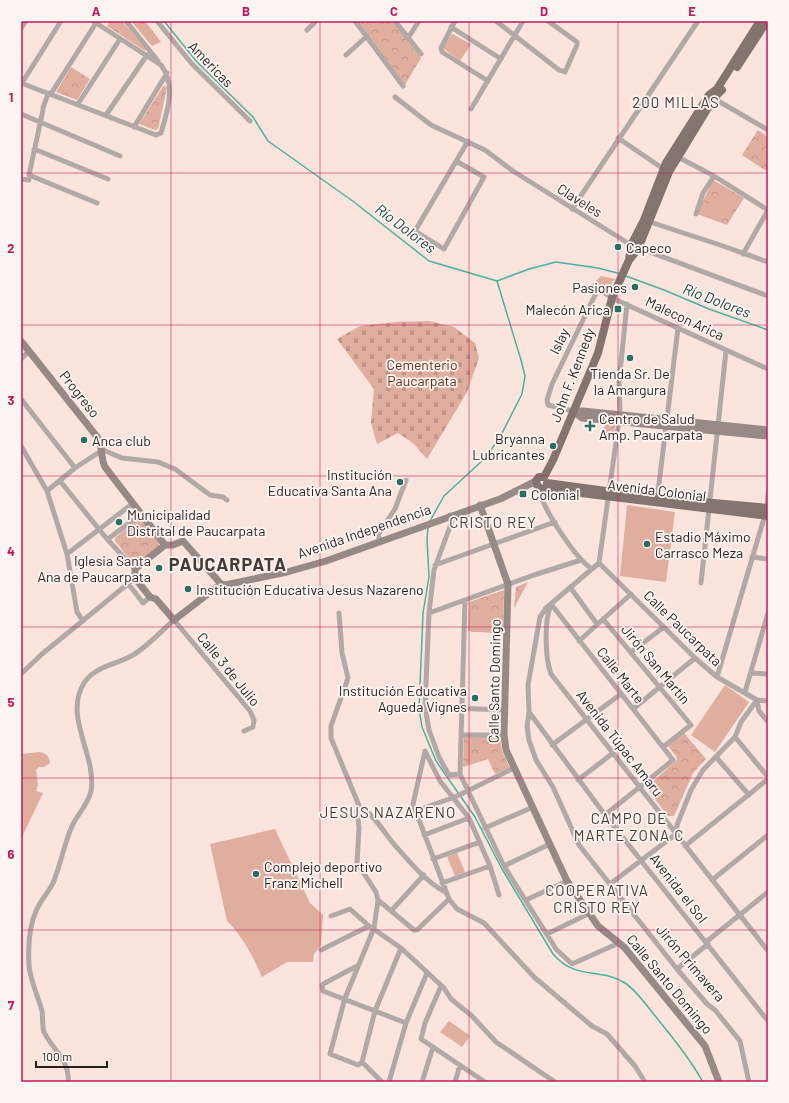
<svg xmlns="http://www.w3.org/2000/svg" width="789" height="1103" font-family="Barlow,sans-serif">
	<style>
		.forest { fill: url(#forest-crowns) }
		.cemetery { fill: url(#cemetery-stones) }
		.pitch { fill: #e0ae9e }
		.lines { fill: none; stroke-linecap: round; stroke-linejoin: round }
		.stream { stroke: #4cb19b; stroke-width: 1.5 }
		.street { stroke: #b2a9a6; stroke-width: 5 }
		.secondary { stroke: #978a86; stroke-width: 7 }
		.primary { stroke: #84746f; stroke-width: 8 }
		.grid { fill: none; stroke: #c2185b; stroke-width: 1; stroke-opacity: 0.55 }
		.poi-dot { fill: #2b6e60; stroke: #fdf5f2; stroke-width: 1.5 }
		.labels { text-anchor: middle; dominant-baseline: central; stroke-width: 3.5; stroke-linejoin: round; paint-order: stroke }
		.street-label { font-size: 14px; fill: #271f1d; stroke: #fdf5f2 }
		.poi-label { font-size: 14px; fill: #271f1d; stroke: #fdf5f2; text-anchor: start }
		.park-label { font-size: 14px; fill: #6e2912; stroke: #fdf5f2 }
		.neighbourhood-label { font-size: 15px; letter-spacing: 1px; fill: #483833; stroke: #fdf5f2 }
		.water-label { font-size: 15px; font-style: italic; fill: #1a473d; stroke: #fdf5f2 }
		.district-label { font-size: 18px; font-weight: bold; letter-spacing: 1px; fill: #483833; stroke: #fdf5f2 }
		.neatline { fill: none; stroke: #c2185b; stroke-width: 1.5 }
		.grid-label { font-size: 13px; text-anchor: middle; font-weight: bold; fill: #c2185b }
	</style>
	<defs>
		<pattern id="forest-crowns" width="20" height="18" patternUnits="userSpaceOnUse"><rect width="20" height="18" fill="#e0ae9e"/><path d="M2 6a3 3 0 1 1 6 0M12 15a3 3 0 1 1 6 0" fill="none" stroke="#c09588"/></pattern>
		<pattern id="cemetery-stones" width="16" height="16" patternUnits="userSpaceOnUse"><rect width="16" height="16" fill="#e0ae9e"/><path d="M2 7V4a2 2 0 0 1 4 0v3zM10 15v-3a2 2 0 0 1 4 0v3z" fill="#c09588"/></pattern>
	</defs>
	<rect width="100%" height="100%" fill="#fae4dd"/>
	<path class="forest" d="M110 21H122L146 49 145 51 107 26Z
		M131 21H145L161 42 152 46Z
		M358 21H393L421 58 405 85Z
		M71 67 90 79 77 100 56 92Z
		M164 85 167 88 158 129 155 130 139 124Z
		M758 130 768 137V172L742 155Z
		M713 180 744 198 727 225 697 214Z
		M601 276 616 279 612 282 610 290 601 287 596 281Z
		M605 423 615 425 614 436 603 435Z
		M138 519 142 520 159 542V547L135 566 115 541V538Z
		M528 582 514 608 516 587Z
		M504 590 503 634 468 631 469 602Z
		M684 733 706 759 693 773 674 816H668L649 791V785L677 760 676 756 668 746Z
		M464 736 500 737 502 751 510 768 495 774 488 759 463 767Z"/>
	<path class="cemetery" d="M429 321 454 327 475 343 479 358 467 392 427 459 413 443 398 433 377 444 371 423 374 389 337 339 360 326 396 322Z"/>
	<path class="pitch" d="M452 34 471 44 460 61 443 48Z
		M723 194 734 202 722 219 711 211Z
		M627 505 675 512 666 582 620 576Z
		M472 613 498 614V632H471Z
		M725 685 749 702 715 752 691 735Z
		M40 752C47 754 49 756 50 763L44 767H39L36 770 38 785 36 791 43 793 21 839V754Z
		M275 829 310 903 323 915 321 945 314 954 313 962H287L262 977C253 956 243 937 227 921L210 844Z
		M457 853 465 872 455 876 447 857Z
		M449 1021 470 1036 462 1047 440 1032Z"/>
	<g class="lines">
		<path class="stream" d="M164 21 197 62 253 117 268 141 354 202 429 261 497 281 529 269 556 262 598 268 621 274
			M626 276 664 290 709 309 768 330
			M430 521 444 496 484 459 499 439 522 394 525 376 521 360 497 281
			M428 527 427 539 429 577 423 613 419 709 422 727 436 761 475 817 502 869 553 954C576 981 600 967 625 983 637 991 647 1006 656 1017 673 1038 690 1059 703 1082"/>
		<path class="street" d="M126 21 158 61
			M157 21 192 64 250 121
			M355 21 403 86
			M395 21 421 54
			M455 21 441 48 442 52 488 81
			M496 21 559 70 565 72 577 45V42L548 21
			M451 27 501 59
			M21 28 26 21
			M307 30 316 21
			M408 38 419 21
			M346 55 367 36
			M21 83 156 135 161 133C168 110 176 85 161 65L93 21
			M22 83 61 21
			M395 97 431 125 485 150 513 171 631 245 768 296
			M713 98 768 130
			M78 104 120 39
			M43 108 48 94 52 92 96 23
			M471 109 523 21
			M43 110 29 175 97 203
			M21 114 120 156
			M106 115 147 55
			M134 127 167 73
			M618 138 665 170
			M34 149 108 179
			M676 156 714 176 768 210
			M456 161 484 177 444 249 415 231 468 141
			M21 179 29 180
			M572 209 698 21
			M696 214 703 193 714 176
			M647 221 723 246 768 262
			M743 254 768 210
			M594 286 612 298 768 369
			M21 359 29 351
			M21 399 75 468
			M573 411 548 405 547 400 552 384 598 289
			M21 446 47 491 67 554 77 612 83 621
			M101 449 122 458 158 462 175 469 210 495 223 497 227 500
			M60 481 107 539 135 569
			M539 488C541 507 576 559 592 569
			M47 491 75 468 101 451
			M657 500 678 328
			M450 515 452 521 434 570 429 613 425 707 429 730 439 757 449 775 460 774
			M108 539 141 514
			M380 541 378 535 395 509 406 480
			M67 554 132 504
			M752 557 768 559
			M599 563 546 608 540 617 528 685 529 712 527 727 529 740 536 760 553 787 579 845 677 969 707 1004 715 1010 740 1041 749 1082
			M599 563 620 414 619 382 627 304
			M599 563 695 658 717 677 757 700 759 711 768 722
			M435 565 555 522
			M127 582 143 603 150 597
			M701 583 726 351
			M570 587 597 624
			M465 600 460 774 504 866 556 949 572 964 619 943
			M551 604 673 760 605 815
			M551 605C544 620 545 658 551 674L768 951
			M339 613 342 653 348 678 331 726V738L360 808C370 809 386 835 393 843 408 860 425 881 445 892
			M429 613 534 575 581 560
			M603 619 691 725 663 747
			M579 641 631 594
			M631 652 664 627
			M751 673 768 674
			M21 674 42 654 135 578
			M717 677 767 508 768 493
			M745 692 768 613
			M425 707 505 710
			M633 709 695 658
			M529 712 605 815 768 1021
			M462 735H504
			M735 737 768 777
			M552 745 621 694
			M425 751 413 804 449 899 457 909 484 923 534 977 592 1026 607 1034 635 1066 645 1082
			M425 751 440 781 469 818 490 866 499 895
			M716 757 749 795
			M578 780 613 753
			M360 808 357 811 359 828 357 863 376 892 378 900 374 928 345 998 330 1054 358 1065 362 1062 375 1011 401 948
			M415 811 455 797 514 768
			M485 828 533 807
			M424 835 469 818
			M685 846 768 779
			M433 859 480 842
			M504 866 550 844
			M712 880 768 835
			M442 883 490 866
			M610 884 676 834 677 825 691 790 703 770 735 737 741 722 757 700 768 701
			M378 900 414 930H417L449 899
			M526 900 567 881
			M391 911 424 875
			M331 916 350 909 369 926 401 948 444 988 451 999 472 1016 496 1042 555 1082
			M547 934 588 914
			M706 942 768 892
			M321 950 369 926
			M357 966 325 983 322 985 323 991 406 1023
			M677 969 708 944
			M441 986 425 1023 421 1039 485 1082
			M362 1062 382 1082
			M68 1082C71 1062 52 1049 44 1032 42 1026 43 1018 42 1011 38 996 30 980 29 965 28 948 29 927 36 911 40 901 48 893 53 883 61 864 64 844 72 826 78 813 88 805 91 791 97 755 63 717 84 683 95 666 116 665 133 655 148 646 161 631 174 620L250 711 254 720 253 727 244 731
			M389 1082 406 1023 427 973
			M422 1082 433 1047
			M455 1082 460 1065"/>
		<path class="secondary" d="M21 341 98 438C103 447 100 457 105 467L165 545
			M573 411 582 418 768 436
			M573 411H583L768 430
			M480 505 508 584 504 735 506 750 567 881 598 926 624 947 705 1046 719 1082
			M221 584 183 541 173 545H165L135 569V578L150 597 156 599 174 620 221 584 225 585 287 572 326 561 500 499 536 481"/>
		<path class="primary" d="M737 67 767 21
			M630 259 638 249 669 172 714 98 722 90
			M544 477 553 460 598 353 612 298 629 260 631 245 644 220 666 163 709 95 717 89 760 21
			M544 477H539L536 481 537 485 540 488 768 516
			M547 483 658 498 768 508"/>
	</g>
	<path class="grid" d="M171 21V1082M320 21V1082M469 21V1082M618 21V1082M21 173H768M21 325H768M21 476H768M21 627H768M21 778H768M21 930H768"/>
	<g class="poi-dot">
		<circle cx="618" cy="247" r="4"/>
		<circle cx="635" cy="287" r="4"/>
		<rect x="614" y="305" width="8" height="8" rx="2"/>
		<circle cx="630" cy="358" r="4"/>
		<path d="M588 420h4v4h4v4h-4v4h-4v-4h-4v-4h4z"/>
		<circle cx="84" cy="440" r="4"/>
		<circle cx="553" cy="446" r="4"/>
		<circle cx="400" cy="482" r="4"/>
		<rect x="519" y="490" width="8" height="8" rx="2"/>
		<circle cx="119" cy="522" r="4"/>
		<circle cx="647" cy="544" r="4"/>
		<circle cx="159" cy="568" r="4"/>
		<circle cx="188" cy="589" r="4"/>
		<circle cx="475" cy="698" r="4"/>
		<circle cx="256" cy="874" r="4"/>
	</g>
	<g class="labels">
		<g class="street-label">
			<text transform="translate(211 64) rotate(46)">Americas</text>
			<text transform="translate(580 200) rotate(32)">Claveles</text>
			<text transform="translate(685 318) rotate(25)">Malecon Arica</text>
			<text transform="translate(559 341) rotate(-64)">Islay</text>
			<text transform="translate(572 375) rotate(-69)">John F. Kennedy</text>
			<text transform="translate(80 394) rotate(52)">Progreso</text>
			<text transform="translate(657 490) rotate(7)">Avenida Colonial</text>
			<text transform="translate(364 531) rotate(-19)">Avenida Independencia</text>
			<text transform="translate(683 628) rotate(44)">Calle Paucarpata</text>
			<text transform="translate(656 664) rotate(50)">Jirón San Martín</text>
			<text transform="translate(229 669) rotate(51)">Calle 3 de Julio</text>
			<text transform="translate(621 675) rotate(52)">Calle Marte</text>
			<text transform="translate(494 681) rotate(-89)">Calle Santo Domingo</text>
			<text transform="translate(620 743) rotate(52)">Avenida Túpac Amaru</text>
			<text transform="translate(679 888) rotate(52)">Avenida el Sol</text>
			<text transform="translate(691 963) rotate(49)">Jirón Primavera</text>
			<text transform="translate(670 984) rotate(50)">Calle Santo Domingo</text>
		</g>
		<g class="poi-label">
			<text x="626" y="247">Capeco</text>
			<text x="627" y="287" text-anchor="end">Pasiones</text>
			<text x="610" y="309" text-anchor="end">Malecón Arica</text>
			<text x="630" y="373" text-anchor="middle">Tienda Sr. De<tspan x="630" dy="16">la Amargura</tspan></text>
			<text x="599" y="418">Centro de Salud<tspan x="599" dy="16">Amp. Paucarpata</tspan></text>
			<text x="545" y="438" text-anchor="end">Bryanna<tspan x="545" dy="16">Lubricantes</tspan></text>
			<text x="92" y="440">Anca club</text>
			<text x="392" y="474" text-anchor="end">Institución<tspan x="392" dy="16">Educativa Santa Ana</tspan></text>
			<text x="531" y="494">Colonial</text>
			<text x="127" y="514">Municipalidad<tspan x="127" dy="16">Distrital de Paucarpata</tspan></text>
			<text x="655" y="536">Estadio Máximo<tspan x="655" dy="16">Carrasco Meza</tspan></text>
			<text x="151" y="560" text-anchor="end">Iglesia Santa<tspan x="151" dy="16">Ana de Paucarpata</tspan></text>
			<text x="196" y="589">Institución Educativa Jesus Nazareno</text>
			<text x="467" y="690" text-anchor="end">Institución Educativa<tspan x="467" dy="16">Agueda Vignes</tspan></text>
			<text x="264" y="866">Complejo deportivo<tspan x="264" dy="16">Franz Michell</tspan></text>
		</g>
		<g class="park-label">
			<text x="422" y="364">Cementerio<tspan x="422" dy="16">Paucarpata</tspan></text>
		</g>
		<g class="neighbourhood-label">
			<text x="676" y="102">200 MILLAS</text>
			<text x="493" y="522">CRISTO REY</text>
			<text x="388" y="812">JESUS NAZARENO</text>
			<text x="629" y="818">CAMPO DE<tspan x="629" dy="17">MARTE ZONA C</tspan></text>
			<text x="597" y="890">COOPERATIVA<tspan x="597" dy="17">CRISTO REY</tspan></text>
		</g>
		<g class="water-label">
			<text transform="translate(406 228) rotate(37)">Río Dolores</text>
			<text transform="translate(717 300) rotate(21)">Río Dolores</text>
		</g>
		<g class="district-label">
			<text x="228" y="564">PAUCARPATA</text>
		</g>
	</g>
	<rect width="789" height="1103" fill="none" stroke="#fdf5f2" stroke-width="44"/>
	<path d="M36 1061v6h71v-6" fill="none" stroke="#271f1d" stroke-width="2"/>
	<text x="42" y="1061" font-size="12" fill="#271f1d" stroke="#fdf5f2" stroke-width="3" paint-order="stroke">100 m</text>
	<rect x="22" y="22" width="745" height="1059" class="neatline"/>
	<g class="grid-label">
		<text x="96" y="16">A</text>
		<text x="246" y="16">B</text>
		<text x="394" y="16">C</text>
		<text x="544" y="16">D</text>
		<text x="692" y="16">E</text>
		<text x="11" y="102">1</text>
		<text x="11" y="253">2</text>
		<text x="11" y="405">3</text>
		<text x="11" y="556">4</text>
		<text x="11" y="707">5</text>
		<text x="11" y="859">6</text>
		<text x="11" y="1010">7</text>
	</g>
</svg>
